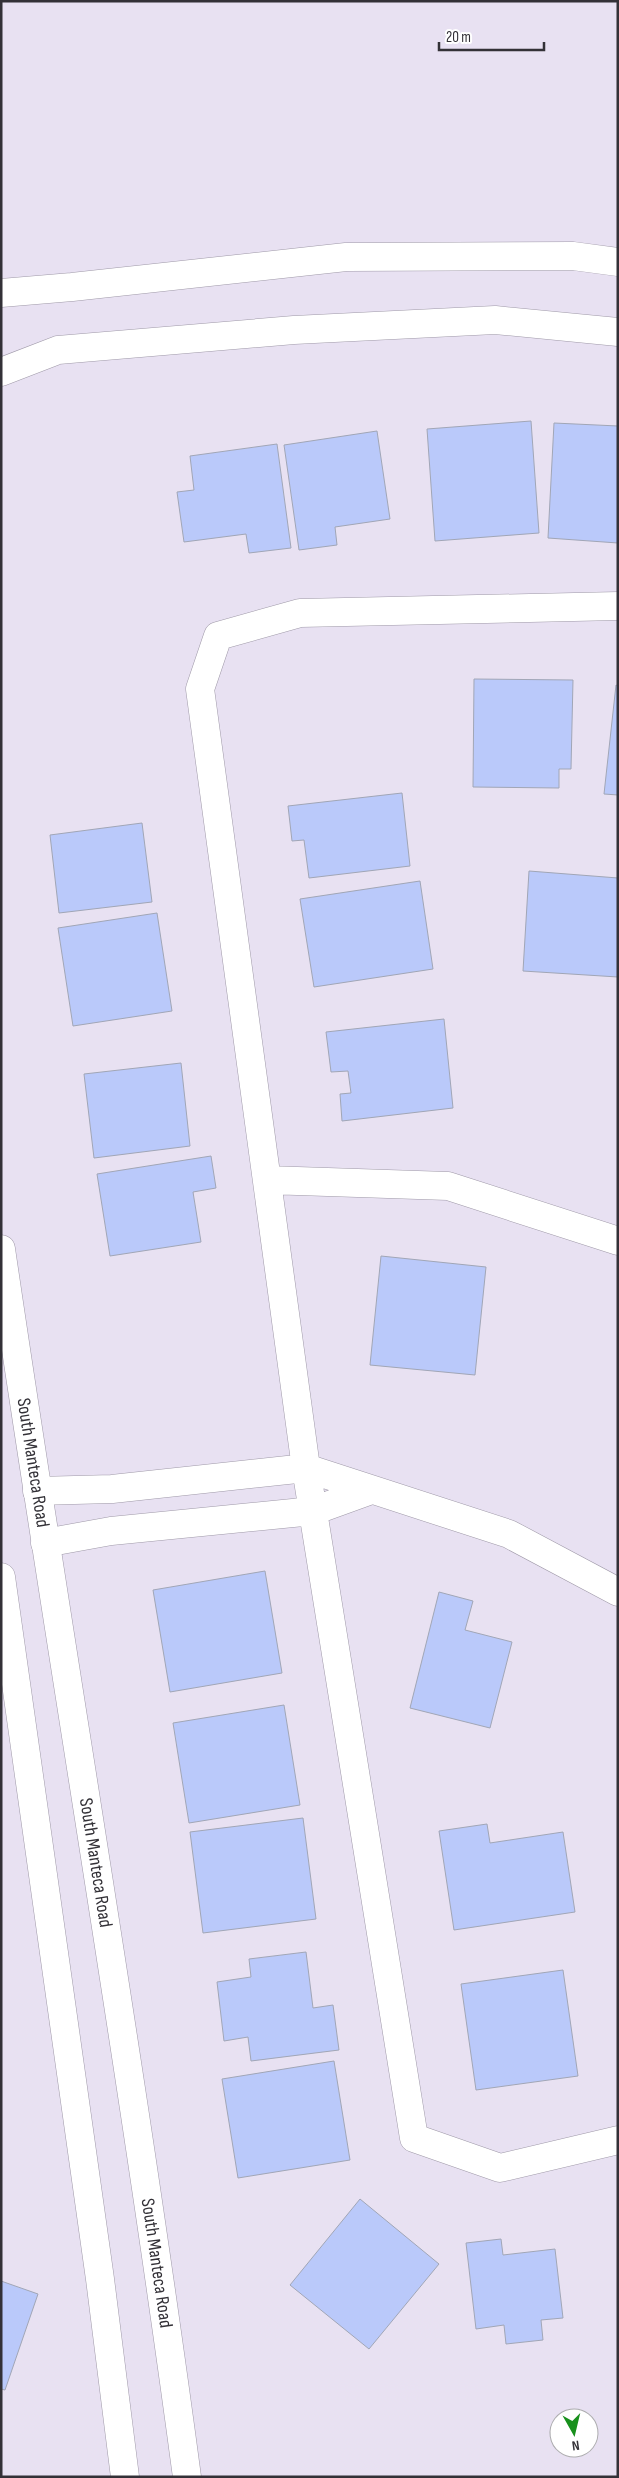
<svg xmlns="http://www.w3.org/2000/svg" width="619" height="2478" font-family="'Sofia Sans Condensed',sans-serif">
	<style>
		.building { fill: #bac9fa; stroke: #a1a6b6 }
		.lines { fill: none; stroke-linecap: round; stroke-linejoin: round }
		.minor-casing { stroke: #9f99a8; stroke-width: 29 }
		.tertiary-casing { stroke: #9f99a8; stroke-width: 29 }
		.minor { stroke: #fff; stroke-width: 28 }
		.tertiary { stroke: #fff; stroke-width: 28 }
		.labels { text-anchor: middle; dominant-baseline: central; stroke-width: 5; stroke-linejoin: round; paint-order: stroke }
		.street-label { font-size: 19px; fill: #333137; stroke: #fff }
	</style>
	<rect width="100%" height="100%" fill="#e8e1f2"/>
	<path class="building" d="M531 421 539 533 435 541 427 429Z
		M554 423 618 426V543L548 538Z
		M377 431 390 519 335 527 337 545 299 550 284 445Z
		M277 444 291 548 249 553 246 534 184 542 177 492 194 490 190 456Z
		M474 679 573 680 571 769H559V788L473 787Z
		M616 685 618 686V795L604 794Z
		M402 793 410 866 309 878 304 840 292 841 288 806Z
		M142 823 152 902 59 913 50 835Z
		M529 871 618 878V977L523 971Z
		M420 881 433 969 314 987 300 899Z
		M157 913 172 1011 73 1026 58 928Z
		M444 1019 453 1108 342 1121 340 1094 351 1093 348 1071 331 1072 326 1032Z
		M181 1063 190 1146 94 1158 84 1074Z
		M211 1156 216 1188 193 1192 201 1242 110 1256 97 1174Z
		M381 1256 486 1267 475 1375 370 1365Z
		M265 1571 282 1673 170 1692 153 1590Z
		M439 1592 473 1601 465 1630 512 1642 490 1728 410 1708Z
		M284 1705 300 1805 189 1823 173 1723Z
		M303 1818 316 1919 203 1933 190 1832Z
		M487 1824 490 1843 563 1832 575 1912 454 1930 439 1831Z
		M306 1952 313 2008 333 2005 339 2050 251 2061 248 2037 224 2041 217 1982 251 1977 249 1959Z
		M563 1970 578 2076 476 2090 461 1984Z
		M334 2061 350 2160 238 2178 222 2079Z
		M360 2199 439 2264 369 2349 290 2285Z
		M501 2239 503 2255 555 2249 563 2318 541 2320 543 2340 506 2344 504 2325 476 2329 466 2243Z
		M1 2281 38 2294 5 2390 1 2389Z"/>
	<g class="lines">
		<defs>
			<path id="minor" d="M1 293 72 287 346 257 573 256 618 262
				M1 372 58 350 294 330 495 320 618 332
				M618 606 300 613 218 636 200 689 306 1468 414 2138 500 2168 618 2140
				M267 1180 448 1186 618 1241
				M37 1491 112 1489 306 1468 509 1534 618 1592
				M45 1543 111 1531 313 1511 371 1490"/>
			<g id="tertiary">
				<path id="s1" d="M1 1249C61 1658 132 2066 187 2477"/>
				<path d="M1 1577 100 2279 125 2477"/>
			</g>
		</defs>
		<use href="#minor" class="minor-casing"/>
		<use href="#tertiary" class="tertiary-casing"/>
		<use href="#minor" class="minor"/>
		<use href="#tertiary" class="tertiary"/>
	</g>
	<g class="labels">
		<g class="street-label">
			<text stroke="none"><textPath href="#s1" startOffset="216">South Manteca Road</textPath></text>
			<text stroke="none"><textPath href="#s1" startOffset="621">South Manteca Road</textPath></text>
			<text stroke="none"><textPath href="#s1" startOffset="1026">South Manteca Road</textPath></text>
		</g>
	</g>
	<rect width="619" height="2478" fill="none" stroke="#333137" stroke-width="5"/>
	<g transform="translate(574 2433) rotate(172)"><circle r="24" fill="#ffffff" stroke="#adadaf"/>
	<path d="M0-4L9 19L0 12L-9 19Z" fill="#18901c"/>
	<text y="-8" font-size="14" font-weight="bold" text-anchor="middle" fill="#333137">N</text>
	</g>
	<path d="M439 42v8h105v-8" fill="none" stroke="#333137" stroke-width="2.5"/>
	<text x="446" y="42" font-size="15" fill="#333137" stroke="#ffffff" stroke-width="4" paint-order="stroke">20 m</text>
</svg>
